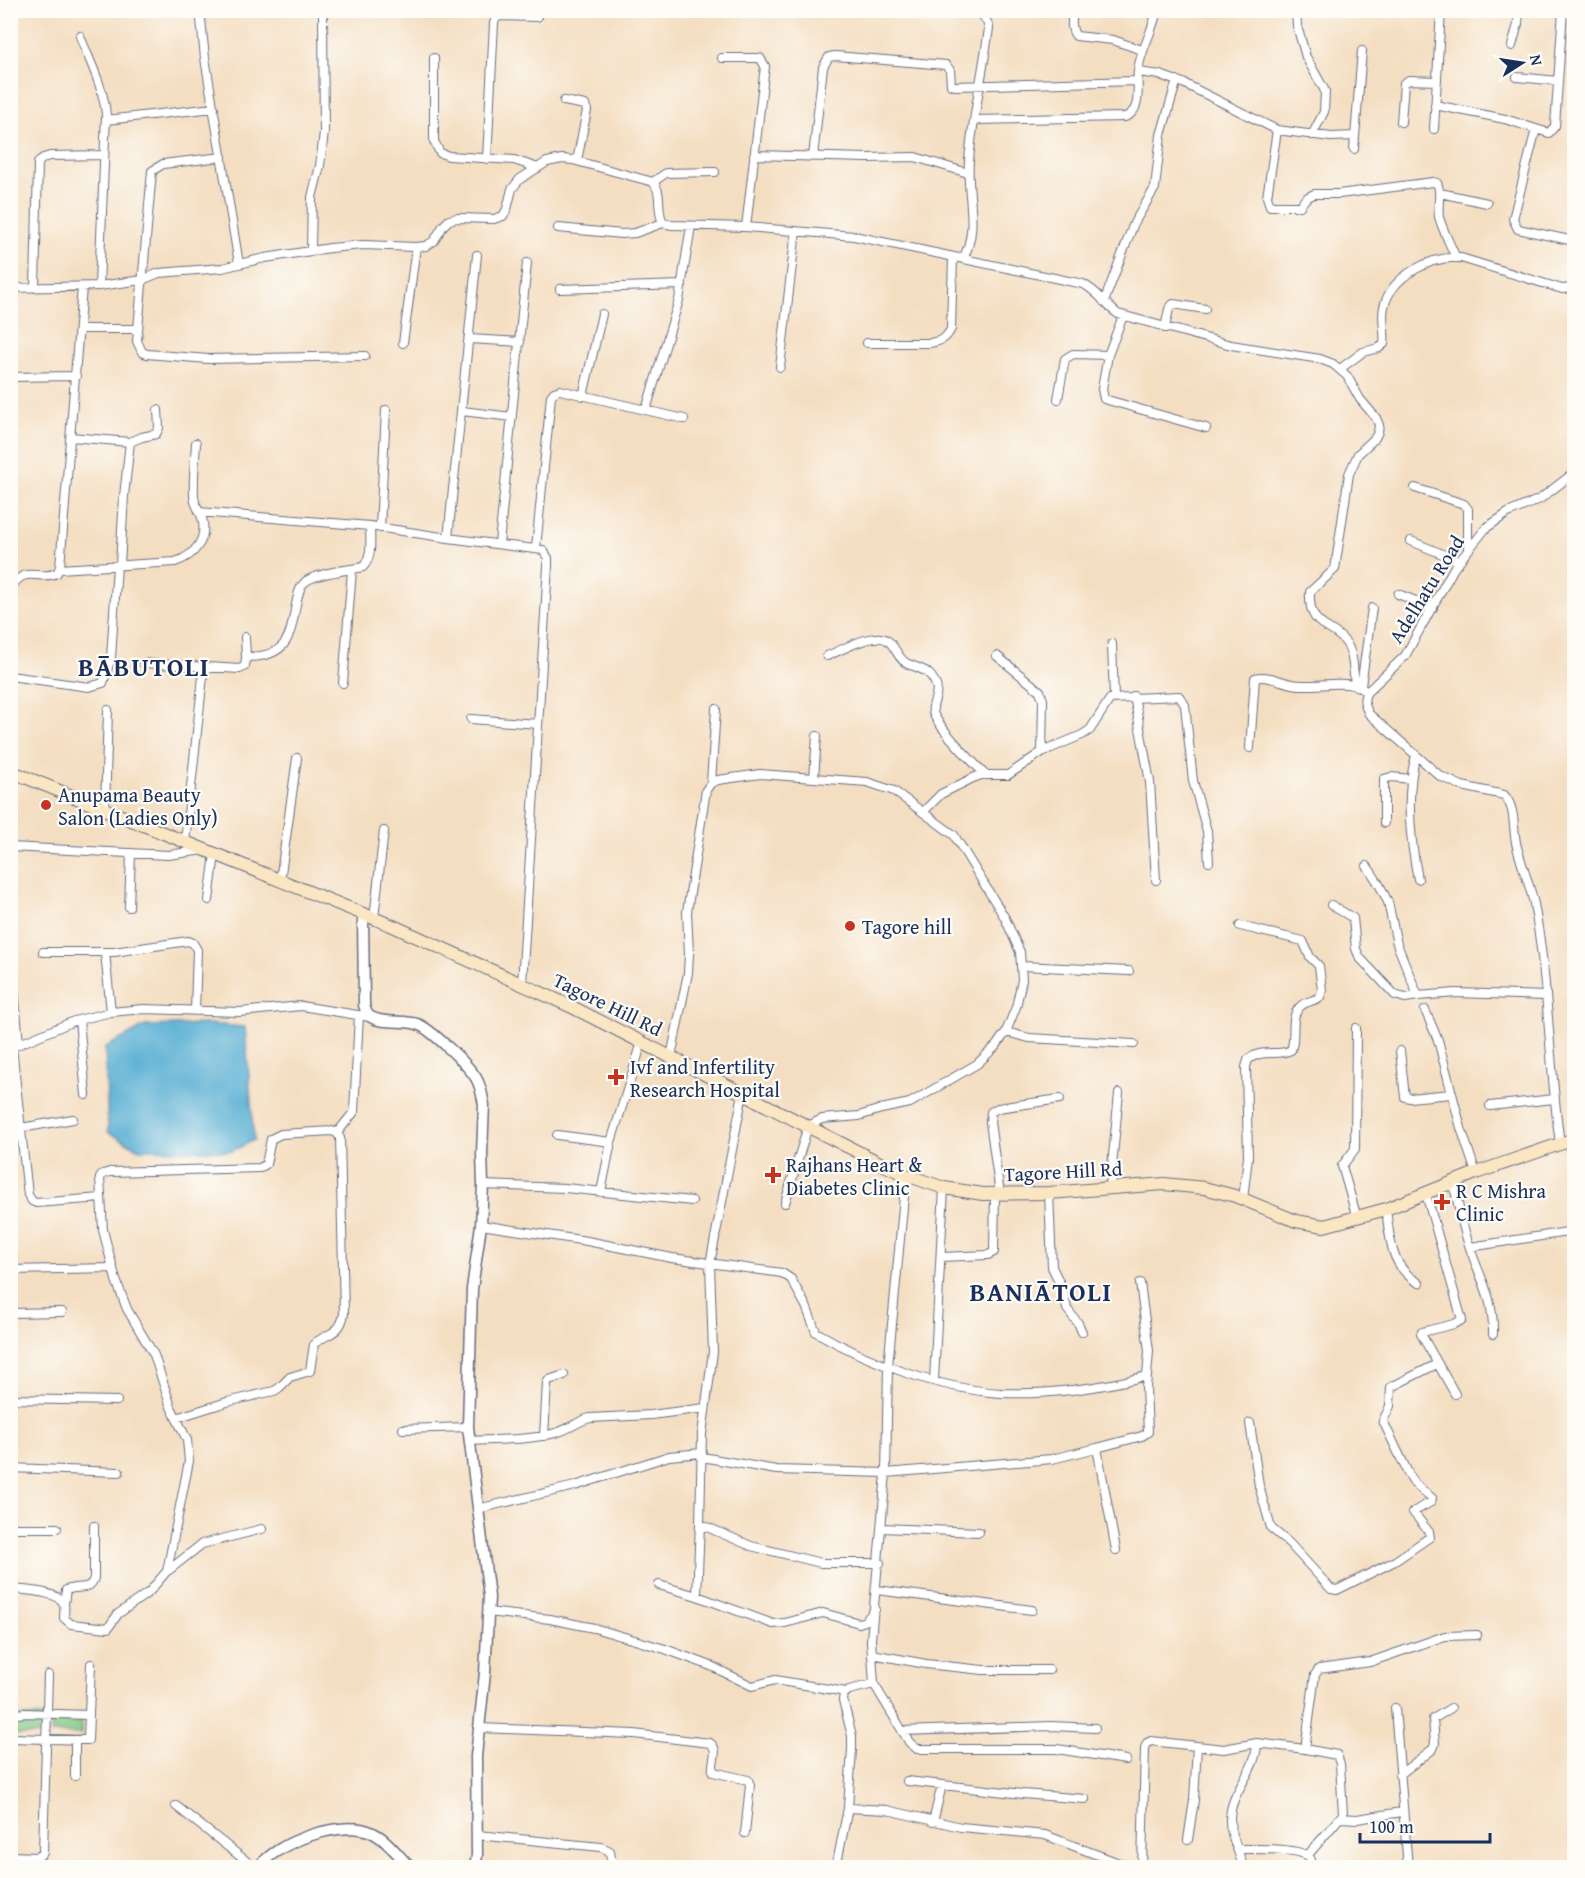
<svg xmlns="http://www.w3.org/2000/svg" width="1585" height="1878" font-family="'Gentium Book Plus',serif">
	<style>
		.green { fill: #7fc681; stroke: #4d7a70; stroke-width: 1.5 }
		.water { fill: #56aed3; stroke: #386e98; stroke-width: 1.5 }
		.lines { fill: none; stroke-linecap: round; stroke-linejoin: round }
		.minor-casing { stroke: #676c81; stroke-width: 10 }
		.tertiary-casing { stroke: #676c81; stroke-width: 13 }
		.secondary-casing { stroke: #676c81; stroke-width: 14 }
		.minor { stroke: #fff; stroke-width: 8 }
		.tertiary { stroke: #fff; stroke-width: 10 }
		.secondary { stroke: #fbe6c3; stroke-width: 12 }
		.poi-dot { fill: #c8321e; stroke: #fdfcf7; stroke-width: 2 }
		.labels { text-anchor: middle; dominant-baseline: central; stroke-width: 4.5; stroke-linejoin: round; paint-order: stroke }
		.street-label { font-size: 20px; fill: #1b2f5e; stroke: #fdfcf7 }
		.poi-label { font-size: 20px; fill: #1b2f5e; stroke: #fdfcf7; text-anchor: start }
		.district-label { font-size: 26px; font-weight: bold; letter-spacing: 1.5px; fill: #1b2f5e; stroke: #fdfcf7 }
	</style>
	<rect width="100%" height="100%" fill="#fdfcf7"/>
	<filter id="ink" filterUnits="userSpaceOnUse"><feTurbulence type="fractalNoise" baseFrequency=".0167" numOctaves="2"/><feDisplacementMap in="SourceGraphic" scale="12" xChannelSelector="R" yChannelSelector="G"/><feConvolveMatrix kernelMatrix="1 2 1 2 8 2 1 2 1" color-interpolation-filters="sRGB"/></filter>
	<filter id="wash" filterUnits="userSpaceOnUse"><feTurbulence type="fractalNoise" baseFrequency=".008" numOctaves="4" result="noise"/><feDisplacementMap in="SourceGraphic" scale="24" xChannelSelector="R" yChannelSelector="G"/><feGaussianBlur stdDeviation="1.35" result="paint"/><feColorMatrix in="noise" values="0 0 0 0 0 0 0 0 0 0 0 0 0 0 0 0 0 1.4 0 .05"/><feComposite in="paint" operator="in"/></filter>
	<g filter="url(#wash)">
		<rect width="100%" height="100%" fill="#f4dec1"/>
		<path class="green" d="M21 1717H43L42 1735H11V1719Z
			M52 1719H82V1734L51 1733Z"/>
		<path class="water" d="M208 1024 245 1027 254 1140 232 1151 139 1149 108 1132 105 1048 145 1026Z"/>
	</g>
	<g filter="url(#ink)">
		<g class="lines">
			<defs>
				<path id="minor" d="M200 10 205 58 239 264
					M962 10C977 12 985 12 989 28 983 72 973 116 969 160 966 196 980 226 963 259
					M1073 10C1072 19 1070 29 1076 36L1113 40 1142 50
					M1296 10 1297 26 1306 57 1325 91 1324 112 1312 135
					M80 36C90 62 104 88 106 115L99 286
					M1512 46 1518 24 1519 10
					M434 58V141L440 153 449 156 514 160 538 168
					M722 58H760L765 66 746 227
					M1138 72 1160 75 1183 83 1277 130 1331 137 1355 136
					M1517 77 1558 81
					M564 101 585 105 587 110 577 161
					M1435 105 1505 119 1536 129 1513 219 1518 229 1574 241
					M106 120 214 108
					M975 120 1125 117C1143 111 1136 86 1138 70 1141 49 1153 31 1157 10
					M1401 122 1404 83 1409 80 1437 81
					M1434 129 1441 10
					M1536 129 1549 133 1555 126 1563 10
					M1277 130 1267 197 1270 206H1300L1306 198 1314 194H1339L1433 182 1437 183C1442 193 1437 205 1439 217 1443 231 1450 244 1456 258
					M1354 149 1362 51
					M754 155 867 158 915 157 968 173
					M222 157 163 164 152 171 137 341 142 352 147 354 208 359 365 356
					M813 157 823 67 829 57 835 56 946 65 950 70 951 85 956 86 1137 81
					M487 159 494 23 496 18 500 16 537 17
					M653 182 666 173 715 172
					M1440 193 1487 203
					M558 228 622 234 635 233 663 223
					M311 250 312 197 320 166 324 132 323 16
					M477 255 448 538 543 550 548 558V566L522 984
					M1574 256V269
					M10 288 99 286 142 280 159 273 222 268 265 258 330 248 363 245 416 247 426 246 434 241 443 226 449 220 457 218 494 219 503 216 507 209 512 189 520 179 547 162 562 159 573 160 653 182C663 193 656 209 663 223L672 225 746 227 854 236 1083 284C1098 291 1105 305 1118 314L1231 345 1320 359 1333 364 1347 376 1360 399 1376 418 1379 425 1378 432 1375 438 1358 454 1349 474 1335 569 1310 592C1308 630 1332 623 1346 643 1354 654 1353 671 1355 684
					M35 288 38 163 43 158 50 156 104 155
					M560 289 682 285
					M1104 302 1134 223 1155 188 1161 135 1177 80
					M1165 328 1169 309 1173 304 1205 309
					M79 329H138
					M469 339 520 342
					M403 343 416 247
					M867 343H930C941 341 946 339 951 329L953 257
					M1108 355 1102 389 1104 399 1206 428
					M780 367 796 231
					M1340 369 1363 352 1379 348 1384 344C1386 332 1381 319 1384 307 1391 276 1432 255 1461 258L1562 289 1574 288
					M10 377 76 376
					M583 396 602 314
					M1058 399 1065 359 1073 354 1108 355 1123 316
					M646 410 679 300 691 226
					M462 411 512 417
					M71 437 130 442 124 496 120 565
					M130 442 142 437 156 434 159 428 158 410
					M1415 488 1464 504 1468 509V549
					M199 512 370 526 448 538
					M380 528 386 410
					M1411 541 1459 561
					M499 544 527 263
					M536 548 551 396 554 392 560 390 684 419
					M59 569 175 562C194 556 208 540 202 518 200 510 194 505 194 496 193 479 195 461 196 443
					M10 589C27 563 35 582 57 573L60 567 82 287
					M1398 594 1433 608
					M1112 644 1114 698
					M827 656C840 651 874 631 887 640 896 646 897 659 908 664 921 669 930 670 936 685 940 696 929 705 934 715 943 733 971 759 985 775
					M997 656 1040 691 1043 700 1042 752
					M246 657C287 657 290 639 296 604 298 596 299 587 305 582 315 573 349 570 363 567 373 556 370 540 370 526
					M143 663 240 669 245 666 246 657 245 637
					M10 676 89 687 103 683 111 658 117 566
					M343 683 352 570
					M1361 686 1372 608
					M1134 696 1150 782 1156 880
					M471 719 538 724
					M1250 748 1255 678C1266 674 1281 682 1292 684 1316 689 1348 676 1367 692
					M1416 755C1405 795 1410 839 1418 879
					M814 778 817 736
					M711 783 716 709
					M105 810 108 710
					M923 812 941 794 973 778 981 775H1008L1042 752 1082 735 1090 730 1110 699 1179 696 1185 705 1193 781 1207 831 1209 862
					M1384 823V779L1391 777 1411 779
					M185 842 204 667
					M10 847 168 855 204 850
					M1367 866 1379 884 1388 902 1397 944 1418 996 1456 993 1546 996
					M280 881 297 758
					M209 900 215 854
					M1331 905 1353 918 1356 949 1360 958 1395 995 1405 998 1418 996
					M129 907 131 853
					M374 918 384 831
					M1240 926 1303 941 1310 957 1319 966 1322 990 1320 997C1314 1001 1307 1001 1302 1005 1288 1015 1297 1036 1291 1050 1277 1057 1261 1048 1248 1060L1246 1067 1248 1157 1243 1199
					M10 943 19 1044
					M43 952H114L188 941 193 943 197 950 195 1011
					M105 952 111 1012
					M1022 966 1129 971
					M1425 1010 1438 1040 1461 1128 1476 1173
					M79 1020 86 1095
					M1356 1028 1355 1149 1342 1166 1357 1218
					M1006 1032 1029 1038 1134 1044
					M12 1047 28 1195 32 1201 36 1203 101 1198
					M10 1048 74 1021 111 1012 143 1009 240 1012 301 1006 370 1017
					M1400 1051 1405 1097 1410 1098 1451 1094
					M671 1057 688 973 689 954 687 912 706 790 711 783 718 780 760 774 867 782 894 791 954 835 1005 918 1020 952 1022 980 1016 1007 1006 1032 996 1046 977 1064 910 1103 881 1109 859 1116 822 1119 808 1126 785 1203
					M743 1093 710 1264 713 1352 702 1434 700 1524 751 1546 821 1563H880
					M1490 1106 1554 1099
					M21 1128 73 1119
					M337 1133 354 1112 359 1015
					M557 1135 611 1142
					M1560 1144C1549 1065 1549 983 1534 904 1530 885 1522 867 1517 847 1512 830 1517 809 1504 795L1462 786 1440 776 1369 714C1365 706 1362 699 1367 692L1405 656 1454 568 1486 528 1508 513 1540 499 1574 473
					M906 1175 888 1367 886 1473 871 1640 874 1684 909 1742 917 1749H1057L1126 1760
					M1453 1182C1458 1203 1462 1225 1469 1245 1480 1279 1494 1297 1493 1334
					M483 1185 565 1188 692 1201
					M1110 1187 1119 1093
					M601 1192 611 1142 642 1042
					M1049 1193 1052 1267 1063 1290 1067 1309 1078 1323 1082 1332
					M1000 1194 990 1122 991 1112 998 1108 1060 1099
					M1426 1194 1462 1320 1454 1324 1422 1332 1421 1334 1455 1394
					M1386 1209C1390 1239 1390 1267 1419 1283
					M481 1225 587 1241 672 1258 782 1273 791 1279 806 1306 816 1332C869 1363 940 1389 1001 1393 1048 1395 1101 1388 1146 1376
					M1470 1247 1574 1231
					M941 1257 988 1255 994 1252 995 1194
					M10 1270 112 1268
					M10 1313 62 1312
					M934 1380 944 1188
					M10 1399 117 1401
					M1250 1423 1259 1486 1271 1528 1289 1543 1331 1589 1337 1590 1395 1561 1430 1537 1429 1532 1413 1512 1431 1502 1432 1498 1415 1484 1408 1473 1383 1421 1390 1406 1391 1387 1437 1364
					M403 1429 468 1427
					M544 1436 547 1383 549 1380 564 1375
					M469 1441C497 1439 528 1441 555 1433 568 1430 578 1421 590 1418L651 1415 705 1408
					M1097 1448 1142 1436 1148 1432 1146 1388 1149 1351 1140 1283
					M702 1457 776 1470 886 1473 1052 1459 1097 1448 1116 1550
					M10 1468 119 1472
					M477 1509 575 1486 669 1456 702 1453
					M10 1528H57
					M881 1528 979 1532
					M169 1570 202 1544 262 1529
					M659 1585 697 1596 773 1624 785 1623 823 1613 859 1623 865 1621 875 1610
					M10 1589C23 1590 59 1591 64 1604 65 1608 64 1613 64 1618L71 1624 108 1628 118 1614 149 1592 167 1571 189 1461 187 1440 171 1407 154 1355 127 1309 116 1280 103 1230 100 1178 103 1174 110 1172 260 1168 266 1164 271 1139 281 1134 332 1131 337 1133 340 1138 344 1314C340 1335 328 1332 314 1344L310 1371 290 1377 279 1388 274 1391 227 1402 176 1418
					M877 1590 1032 1610
					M697 1596 700 1524
					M64 1604 66 1590C78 1585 90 1592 94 1578V1526
					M488 1612 550 1619 594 1628 665 1649 711 1666 752 1686 775 1680 846 1692
					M872 1654 926 1664 983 1670H1049
					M1395 1708 1408 1868
					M10 1715 24 1713 89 1715
					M479 1728 634 1734 710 1743C720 1750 711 1761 713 1772L748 1780 750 1785 745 1833
					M902 1731 1051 1726 1095 1728
					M10 1738 88 1740 91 1664
					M75 1741V1776
					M1305 1749 1315 1675 1319 1669 1370 1662 1445 1636 1477 1635
					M1399 1775 1433 1749 1435 1744 1433 1719 1451 1708
					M907 1781 1023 1794 1085 1799
					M176 1806 255 1868
					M848 1808 887 1810 961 1827 1045 1835 1132 1868
					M1341 1818 1357 1819 1402 1812
					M933 1822 942 1785
					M477 1835 601 1847 610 1851 612 1868
					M1188 1840 1194 1800 1197 1746
					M1238 1849C1252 1849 1302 1847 1310 1858 1312 1861 1312 1864 1312 1868
					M10 1856 38 1857 43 1853 48 1675
					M836 1868 848 1808 852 1749V1736L843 1700 844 1694 849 1690 874 1684
					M1142 1868 1145 1748 1147 1743 1151 1741 1224 1749 1257 1743 1305 1749 1337 1755 1340 1764 1343 1814 1308 1855
					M1243 1868C1240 1851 1229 1835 1230 1818 1231 1790 1256 1773 1257 1743"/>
				<path id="tertiary" d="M363 914 364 1005C365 1009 367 1015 371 1017 382 1024 405 1020 417 1024 430 1028 469 1066 476 1078 481 1086 482 1095 484 1105L482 1153 483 1185 481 1225 472 1289 468 1427 489 1597 485 1673 476 1756 477 1855 475 1868
					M258 1868C276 1842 343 1818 373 1833 388 1840 399 1857 411 1868"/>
				<path id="secondary" d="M10 771 393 926 570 1006 882 1164 906 1175 944 1188 983 1194 1049 1193 1164 1184 1204 1188 1235 1196 1296 1221 1324 1226 1386 1209 1476 1173 1574 1139"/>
			</defs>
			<use href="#minor" class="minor-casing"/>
			<use href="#tertiary" class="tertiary-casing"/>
			<use href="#secondary" class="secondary-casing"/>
			<use href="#minor" class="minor"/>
			<use href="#tertiary" class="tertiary"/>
			<use href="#secondary" class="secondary"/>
		</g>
	</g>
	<g class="poi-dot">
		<circle cx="46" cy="805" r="6"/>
		<circle cx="850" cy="926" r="6"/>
		<path d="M613 1068h6v6h6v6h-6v6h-6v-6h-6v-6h6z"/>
		<path d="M770 1166h6v6h6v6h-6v6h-6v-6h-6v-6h6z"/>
		<path d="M1439 1193h6v6h6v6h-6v6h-6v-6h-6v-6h6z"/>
	</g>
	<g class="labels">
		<g class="street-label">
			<text transform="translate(1426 589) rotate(-58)">Adelhatu Road</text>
			<text transform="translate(608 1004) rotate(26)">Tagore Hill Rd</text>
			<text transform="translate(1063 1171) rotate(-3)">Tagore Hill Rd</text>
		</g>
		<g class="poi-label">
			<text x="58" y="794">Anupama Beauty<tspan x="58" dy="23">Salon (Ladies Only)</tspan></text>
			<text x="862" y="926">Tagore hill</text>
			<text x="630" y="1066">Ivf and Infertility<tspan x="630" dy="23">Research Hospital</tspan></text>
			<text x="786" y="1164">Rajhans Heart &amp;<tspan x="786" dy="23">Diabetes Clinic</tspan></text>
			<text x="1456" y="1190">R C Mishra<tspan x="1456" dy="23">Clinic</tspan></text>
		</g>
		<g class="district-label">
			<text x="144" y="666">BĀBUTOLI</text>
			<text x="1041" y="1291">BANIĀTOLI</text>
		</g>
	</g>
	<rect width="1585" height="1878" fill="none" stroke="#fdfcf7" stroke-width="36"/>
	<g transform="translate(1522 63) rotate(78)" stroke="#fdfcf7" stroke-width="4.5" paint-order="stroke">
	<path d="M0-4.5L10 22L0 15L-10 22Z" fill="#1b2f5e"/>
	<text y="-9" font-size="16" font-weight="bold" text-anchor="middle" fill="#1b2f5e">N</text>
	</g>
	<path d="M1360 1833v9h130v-9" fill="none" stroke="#1b2f5e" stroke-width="3"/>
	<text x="1369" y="1833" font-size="18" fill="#1b2f5e" stroke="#fdfcf7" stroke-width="4.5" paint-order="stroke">100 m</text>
</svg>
